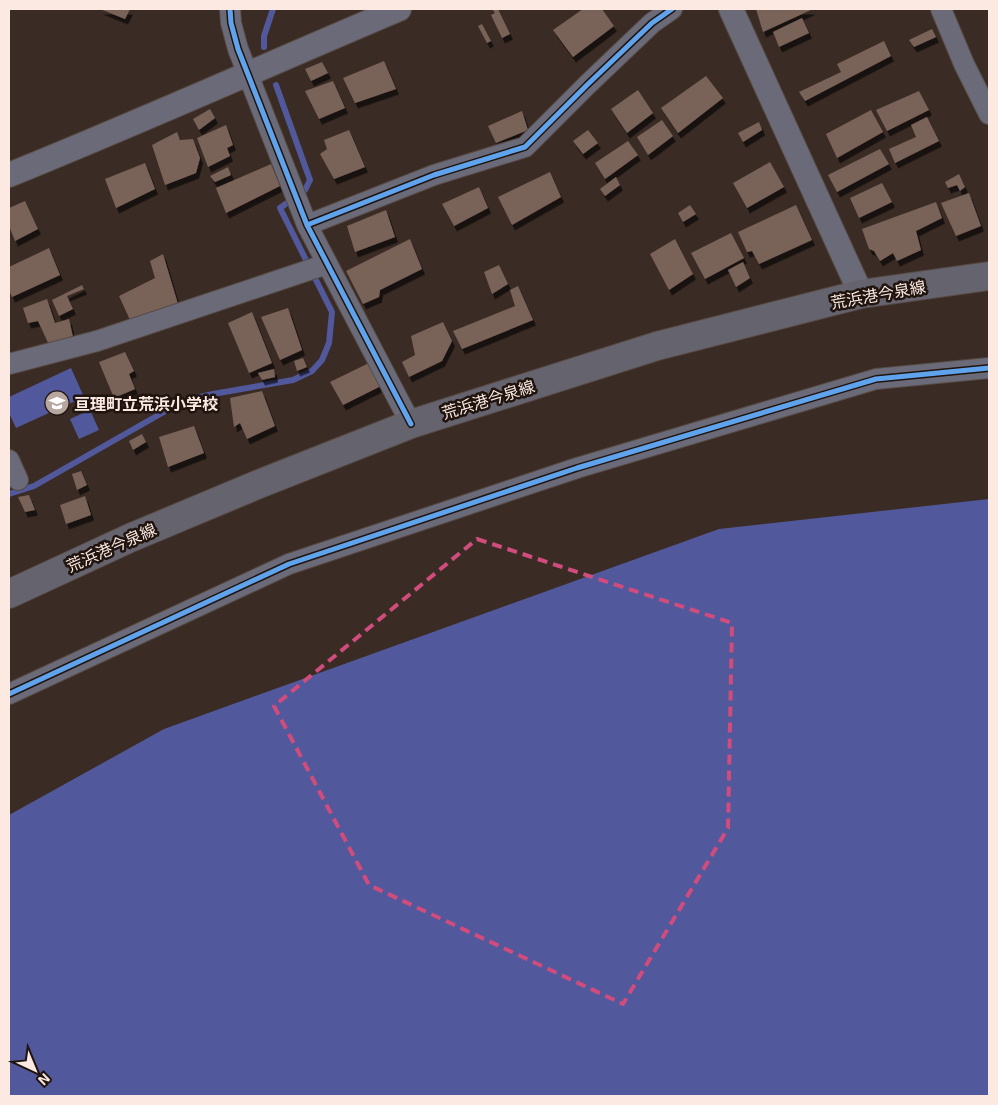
<svg xmlns="http://www.w3.org/2000/svg" width="998" height="1105" font-family="'Exo 2','Noto Sans JP',sans-serif">
	<style>
		.water { fill: #52589c }
		.lines { fill: none; stroke-linecap: round; stroke-linejoin: round }
		.stream { stroke: #52589c; stroke-width: 6 }
		.building { fill: #796258; filter: url(#shadow) }
		.minor-casing { stroke: #574b45; stroke-width: 22 }
		.tertiary-casing { stroke: #574b45; stroke-width: 26 }
		.secondary-casing { stroke: #574b45; stroke-width: 30 }
		.minor { stroke: #6a6a78; stroke-width: 20 }
		.tertiary { stroke: #6a6a78; stroke-width: 24 }
		.secondary { stroke: #65636d; stroke-width: 28 }
		.cycleway-casing { stroke: #20140f; stroke-width: 8 }
		.cycleway { stroke: #60a3ed; stroke-width: 5 }
		.marked { fill: none; stroke: #d04c7d; stroke-width: 4; stroke-dasharray: 10 6; stroke-linejoin: round }
		.labels { text-anchor: middle; dominant-baseline: central; stroke-width: 5; stroke-linejoin: round; paint-order: stroke }
		.street-label { font-size: 16px; fill: #fbe9e2; stroke: #20140f }
		.poi-label { font-size: 16px; font-weight: bold; fill: #fbe9e2; stroke: #20140f; text-anchor: start }
	</style>
	<defs>
		<filter id="shadow"><feDropShadow dx="3" dy="5.5" stdDeviation="0" flood-color="#0009"/></filter>
	</defs>
	<rect width="100%" height="100%" fill="#3a2c25"/>
	<path class="water" d="M71 368 84 397 16 428 9 413V397Z
		M90 410 99 430 79 439 70 419Z
		M989 499V1096H9V815L164 729 719 529Z"/>
	<g class="lines">
		<path class="stream" d="M264 47V36L273 9
			M276 85 310 180 305 190
			M9 494 34 486 183 401 213 394 293 380 312 371 322 360 329 343 332 312 280 208 287 203"/>
	</g>
	<path class="building" d="M100 9H130L125 19Z
		M495 9H498L510 34 502 38 491 15 495 13 493 10Z
		M583 9H602L614 26 573 57 553 30Z
		M756 9H813L763 32Z
		M802 18 809 33 779 47 773 32Z
		M482 24 491 41 487 43 478 26Z
		M932 29 936 37 914 47 909 40Z
		M884 41 891 56 805 101 799 92 841 72 837 64Z
		M384 61 396 89 355 103 343 78Z
		M322 62 328 73 311 81 305 69Z
		M706 76 723 98 678 133 661 108Z
		M333 81 345 108 319 119 305 91Z
		M638 90 653 113 627 133 611 109Z
		M919 91 929 110 887 131 876 110Z
		M210 109 215 118 199 130 193 119Z
		M871 110 883 132 837 158 826 134Z
		M522 111 528 130 496 143 488 126Z
		M927 117 939 141 895 163 889 149 916 137 911 125Z
		M662 120 673 136 648 155 637 137Z
		M759 122 762 130 743 142 738 133Z
		M226 125 233 145 227 148 230 156 208 167 197 138Z
		M349 130 365 167 334 179 320 154 327 149 324 140Z
		M588 130 598 143 583 154 573 141Z
		M177 132 180 140 193 139 200 158 196 173 165 185 152 145Z
		M628 141 638 155 605 179 595 163Z
		M880 149 889 164 837 192 828 175Z
		M770 162 784 187 747 208 733 183Z
		M145 163 155 189 116 208 105 179Z
		M271 164 280 186 226 213 216 188Z
		M228 167 231 175 215 182 210 176Z
		M550 172 561 197 512 225 498 197Z
		M959 174 965 187 960 191 957 185 948 188 945 182Z
		M616 177 620 185 605 196 600 189Z
		M882 183 892 202 859 218 850 198Z
		M479 187 488 208 454 226 442 204Z
		M969 193 981 226 956 236 941 203Z
		M25 201 38 229 15 241 9 226V208Z
		M936 202 942 218 916 231 921 250 897 261 893 253 880 261 874 251 869 249 862 229Z
		M690 205 696 214 683 222 678 213Z
		M796 205 812 240 759 264 752 251 747 252 738 232Z
		M386 210 395 237 355 252 347 226Z
		M731 233 744 258 705 279 691 253Z
		M410 239 422 269 380 290 379 297 363 304 346 271Z
		M675 239 693 274 669 290 650 254Z
		M49 248 60 275 12 297 9 290V267Z
		M163 254 178 304 131 322 119 296 155 278 150 261Z
		M743 262 750 278 736 287 728 270Z
		M499 265 508 284 492 294 484 272Z
		M82 285 84 289 67 296 73 309 59 316 52 300Z
		M518 286 533 320 462 349 453 331 515 306 510 290Z
		M47 299 55 323 69 319 73 337 50 347 38 321 28 323 23 308Z
		M288 308 302 350 280 360 261 317Z
		M252 312 272 363 249 373 228 323Z
		M443 322 452 341 442 361 409 377 402 362 415 355 411 336Z
		M125 352 134 371 129 374 135 389 114 398 99 362Z
		M303 358 307 367 297 371 294 361Z
		M373 361 385 384 343 405 330 382Z
		M274 369 275 377 262 380 258 373Z
		M262 391 275 426 247 439 240 423 234 427 230 398Z
		M194 426 204 453 168 467 159 437Z
		M142 434 146 442 133 450 129 441Z
		M81 471 87 485 77 490 72 474Z
		M29 495 35 510 25 512 18 497Z
		M85 496 91 515 66 524 60 505Z"/>
	<g class="lines">
		<defs>
			<path id="minor" d="M230 9 231 23 238 49 307 225 411 424
				M941 9 964 64 989 114
				M307 225 434 175 525 147 587 85 652 23 672 9
				M9 364 97 341 327 264
				M9 460 18 480
				M9 694 289 564 577 468 876 379 989 368"/>
			<path id="tertiary" d="M731 9 861 294
				M9 175C140 122 269 64 399 9"/>
			<path id="secondary" d="M9 594 130 538 259 484 411 424 657 346 861 294 989 276"/>
		</defs>
		<use href="#minor" class="minor-casing"/>
		<use href="#tertiary" class="tertiary-casing"/>
		<use href="#secondary" class="secondary-casing"/>
		<use href="#minor" class="minor"/>
		<use href="#tertiary" class="tertiary"/>
		<use href="#secondary" class="secondary"/>
		<defs>
			<path id="cycleway" d="M230 9 231 23 238 49 307 225 411 424
				M307 225 434 175 525 147 587 85 652 23 672 9
				M9 694 289 564 577 468 876 379 989 368"/>
		</defs>
		<use href="#cycleway" class="cycleway-casing"/>
		<use href="#cycleway" class="cycleway"/>
	</g>
	<path class="marked" d="M477 539 732 623 728 828 623 1004 369 885 274 706Z"/>
	<defs>
		<symbol id="school-disc" viewBox="-11 -11 22 22"><circle r="9.5" fill="#b7a7a0" stroke="#20140f"/><path d="M0-5L7-2L0 1L-7-2ZM-4 1L0 2.5L4 1V4Q0 6-4 4Z" fill="#fff"/></symbol>
	</defs>
	<g fill-rule="evenodd">
		<use href="#school-disc" x="43" y="389" width="28" height="28"/>
	</g>
	<g class="labels">
		<g class="street-label">
			<text transform="translate(878 294) rotate(-10)">荒浜港今泉線</text>
			<text transform="translate(488 399) rotate(-17)">荒浜港今泉線</text>
			<text transform="translate(111 547) rotate(-24)">荒浜港今泉線</text>
		</g>
		<g class="poi-label">
			<text x="74" y="403">亘理町立荒浜小学校</text>
		</g>
	</g>
	<rect width="998" height="1105" fill="none" stroke="#fbe9e2" stroke-width="20"/>
	<g transform="translate(35 1070) rotate(136)" stroke="#20140f" stroke-width="4" paint-order="stroke">
	<path d="M0-4L9 19L0 12L-9 19Z" fill="#fbe9e2"/>
	<text y="-8" font-size="14" font-weight="bold" text-anchor="middle" fill="#fbe9e2">N</text>
	</g>
</svg>
